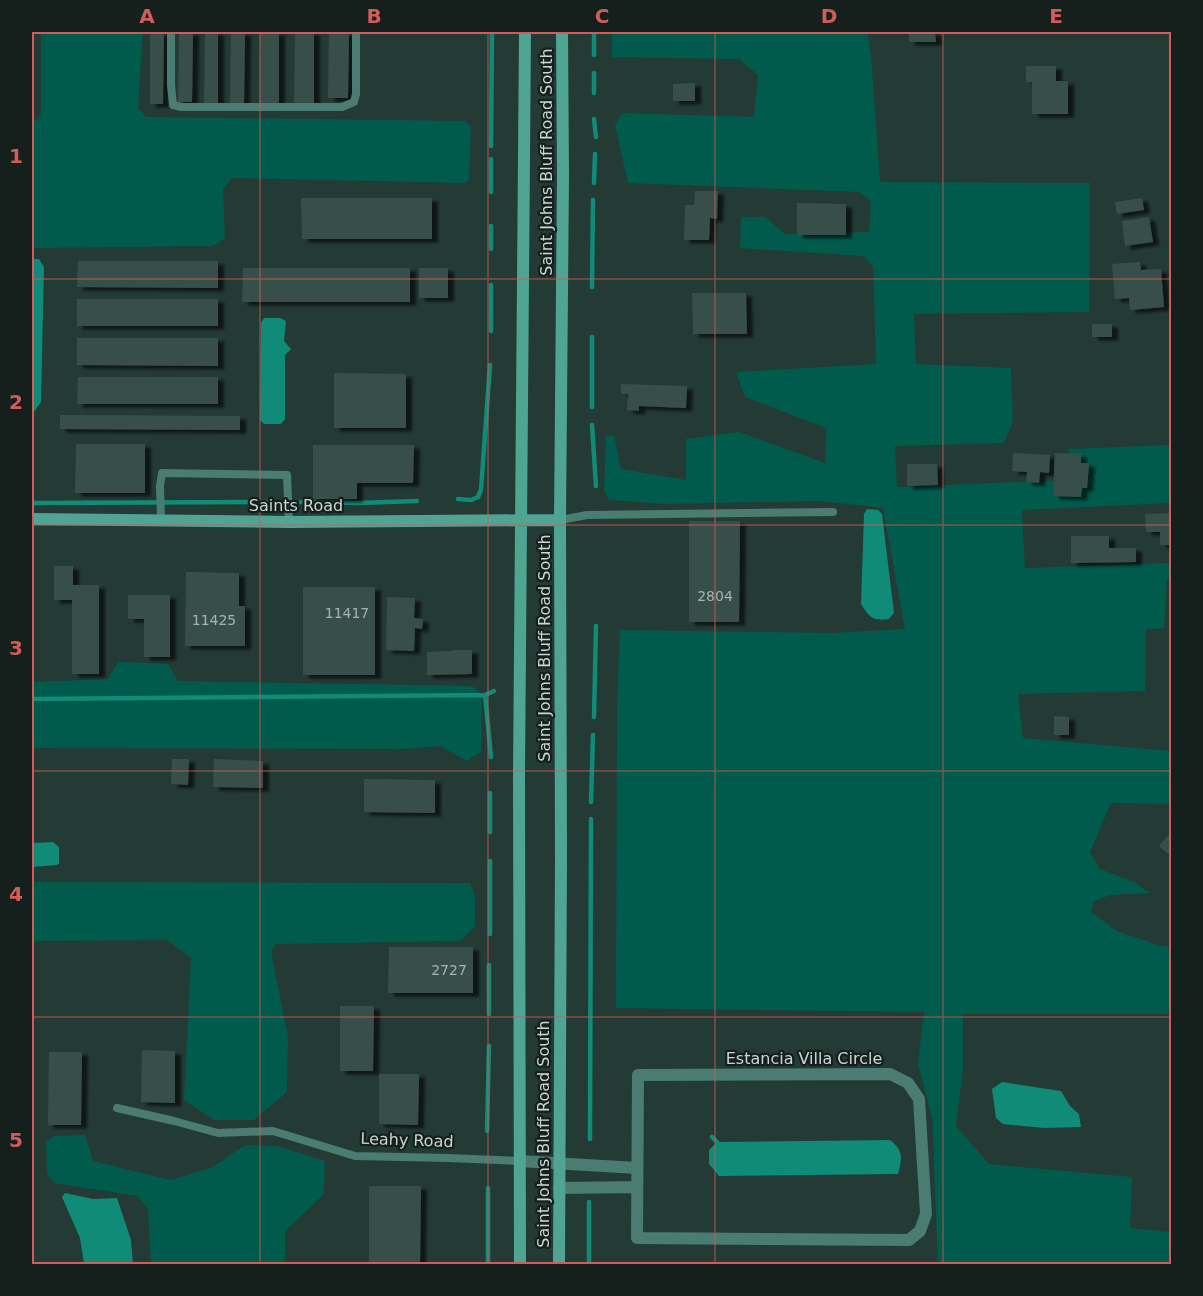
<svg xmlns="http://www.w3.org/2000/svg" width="1203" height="1296" font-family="'DejaVu Sans',sans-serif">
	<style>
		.green { fill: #005b4d }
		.water { fill: #108b77 }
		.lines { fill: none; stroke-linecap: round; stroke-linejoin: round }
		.stream { stroke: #108b77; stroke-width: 4.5 }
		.building { fill: #394f49; filter: url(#shadow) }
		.lane { stroke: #4a7c71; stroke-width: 8 }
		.street { stroke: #4a7c71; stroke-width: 12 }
		.secondary { stroke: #50a492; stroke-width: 12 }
		.grid { fill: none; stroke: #d25c5b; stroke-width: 1.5; stroke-opacity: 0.55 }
		.labels { text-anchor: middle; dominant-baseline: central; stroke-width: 4.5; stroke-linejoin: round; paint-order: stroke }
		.number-label { font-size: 14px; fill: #a6b4b0 }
		.street-label { font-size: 16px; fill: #cad6d3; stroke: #151f1c }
		.neatline { fill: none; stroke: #d25c5b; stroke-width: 2 }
		.grid-label { font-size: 20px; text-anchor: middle; font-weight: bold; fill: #d25c5b }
	</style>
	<defs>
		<filter id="shadow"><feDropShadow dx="6" dy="3.5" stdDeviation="1.5" flood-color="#0009"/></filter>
	</defs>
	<rect width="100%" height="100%" fill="#243a35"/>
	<path class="green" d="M41 32H143L138 108 146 117 465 121 471 127 469 179 466 183 232 178 223 189 225 238 213 246 32 248V119L38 120 41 113Z
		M612 32H867L871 55 880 182 1090 183 1089 312 914 314 916 364 1011 368 1013 422 1004 443 895 446 897 487 1065 480 1069 449 1171 445V503L1022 510 1025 568 1171 563V578L1167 579 1164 628 1146 630 1145 691 1018 694 1023 738 1171 751V804L1111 803 1090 852 1100 869 1134 882 1150 893 1110 895 1093 902 1091 912 1117 931 1157 945 1171 947V1014H963V1069L956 1126 989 1164 1132 1177 1130 1228 1171 1232V1264H938L932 1118 918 1064 924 1012 616 1008 617 705 620 630 832 633 905 629 883 508 821 501 664 504 609 500 604 491 606 436H614L621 469 686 480V439L739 432 825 463 826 428 745 397 736 372 876 364 873 267 864 256 740 248 741 217H765L785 234 869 232 871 201 859 192 628 183 615 125 622 113 754 117 758 75 739 59 612 57Z
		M118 662 168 664 178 681 472 686 482 695 481 752 467 761 441 746 403 749 32 748V682L108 679Z
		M32 882 470 883 475 896V926L460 941 276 944 271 951 288 1037 287 1092 254 1120H214L184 1100 191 958 167 940 35 941 32 956Z
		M85 1135 93 1161 171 1180 213 1167 245 1145 277 1146 325 1161 324 1194 285 1231V1264H151L148 1209 137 1196 54 1183 47 1173 46 1142 54 1136Z"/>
	<path class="water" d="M32 259H39L44 267 41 402 34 412H32Z
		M264 318H280L286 321 284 341 291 349 285 355V419L281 424H264L260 420 261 323Z
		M867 509 878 510 882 514 894 613 889 619C872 621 870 618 861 604L864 514Z
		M53 842 59 847V863L57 865 32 867V843Z
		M1002 1082 1061 1091 1070 1106 1079 1114 1081 1127 1044 1128 1003 1124 996 1118 992 1089Z
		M890 1140C904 1151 902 1158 898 1174L719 1176 709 1164V1150L717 1142Z
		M65 1193 93 1199 117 1198 131 1240 133 1264H84L80 1238 62 1197Z"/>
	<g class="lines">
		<path class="stream" d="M594 32V55
			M594 73V93
			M594 119 596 137
			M491 146 492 32
			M491 159V192
			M594 183 595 154
			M491 226V249
			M592 287 593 200
			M491 331V285
			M592 337V407
			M592 425 596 486
			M458 499 471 500 478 497 481 490 490 365
			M301 502 358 503 417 501
			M32 503 269 502
			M32 699 485 695
			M594 717 596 626
			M491 757 485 695 494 691
			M591 802 593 735
			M490 832V793
			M490 934V861
			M489 1014V965
			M487 1131 489 1046
			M712 1137 717 1142
			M590 1139 591 819
			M488 1188V1264
			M589 1264V1202"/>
	</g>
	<path class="building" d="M150 32H164L163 104H150Z
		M179 32H193L192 102H178Z
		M205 32H218V104H204Z
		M231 32H245L244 104H230Z
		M260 32H279V104L259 103Z
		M295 32H314V104H294Z
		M329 32H349L348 98H328Z
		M909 32H935L936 42H909Z
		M1026 66H1056V81H1068V114H1032V82H1026Z
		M695 83V101H673V84Z
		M695 191H718L717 219 710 218 709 240H684L685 205H694Z
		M301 198H432V239H302Z
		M1142 198 1144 210 1117 214 1115 202Z
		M797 203 846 204V235H797Z
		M1149 217 1153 242 1125 246 1122 221Z
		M78 261H218V288L77 287Z
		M1140 262 1141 270 1161 269 1164 307 1130 310 1129 298 1115 299 1112 264Z
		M243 268H410V302H242Z
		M419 268H448V298H419Z
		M692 293H746L747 334H693Z
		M77 299H218V326H77Z
		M1092 324H1112V337H1092Z
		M77 338H218V366L77 365Z
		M334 373 406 374V428H334Z
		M78 377H218V404H77Z
		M621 384 687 386 686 408 639 406V411L627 410 628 394H621Z
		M60 415 240 416V430L60 429Z
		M76 444H145V493H75Z
		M313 445H414L413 483H357V499H313Z
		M1013 453 1050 455 1049 473 1040 472 1039 483 1026 482 1027 472 1012 471Z
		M1055 453 1081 454V463H1089L1087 488H1082L1081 497 1053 496Z
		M907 464H937L938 485 907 486Z
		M1172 513V545H1160V532H1146L1145 514Z
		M689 521H740L739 622H689Z
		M1071 536H1109V548H1136V562L1071 563Z
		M54 566H73V585H99V674H72V600H54Z
		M186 572 239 573V606H245V646H185Z
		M303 587H375V675H303Z
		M128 595H170V657H144V619H128Z
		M387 597 415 598 414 618 423 619 422 629 415 628 414 651 386 650Z
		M452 650H472V674L427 675V652L452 651Z
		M1054 716 1069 717V735H1054Z
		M172 759H189L188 785 171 784Z
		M214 759 263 761V788L213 787Z
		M364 779 435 780V813L364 812Z
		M1172 831V857L1159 846Z
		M389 947H473V993H388Z
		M340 1006H374L373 1071H340Z
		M142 1050 175 1051V1103L141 1102Z
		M49 1052H82L81 1125H48Z
		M379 1074H419L418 1125 379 1124Z
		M369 1186H421L420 1264H369Z"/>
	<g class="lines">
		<path class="lane" d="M171 32V85L173 105 181 107H342L354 102 356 94V32
			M161 520 160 486 162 473 287 475 289 522
			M560 520 587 515 833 512
			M117 1108 174 1121 218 1133 273 1131 355 1156 448 1158 519 1161"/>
		<path class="street" d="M890 1074 908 1083 919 1099 926 1214 920 1231 909 1240 637 1238 638 1075Z
			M519 1161 637 1168
			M559 1188 637 1187"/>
		<path class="secondary" d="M32 519 289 522 560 520
			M520 1264 519 774 525 32
			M559 1264 561 858 560 520 563 176 562 32"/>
	</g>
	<path class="grid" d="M260 32V1264M488 32V1264M715 32V1264M943 32V1264M32 279H1172M32 525H1172M32 771H1172M32 1017H1172"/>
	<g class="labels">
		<g class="number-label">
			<text x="715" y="596">2804</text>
			<text x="347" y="613">11417</text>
			<text x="214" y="620">11425</text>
			<text x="449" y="970">2727</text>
		</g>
		<g class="street-label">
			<text transform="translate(546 162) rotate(-90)">Saint Johns Bluff Road South</text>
			<text x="296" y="505">Saints Road</text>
			<text transform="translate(544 648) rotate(-90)">Saint Johns Bluff Road South</text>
			<text x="804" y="1058">Estancia Villa Circle</text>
			<text transform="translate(543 1134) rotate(-90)">Saint Johns Bluff Road South</text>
			<text transform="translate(407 1140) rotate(2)">Leahy Road</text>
		</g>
	</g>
	<rect width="1203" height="1296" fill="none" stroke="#151f1c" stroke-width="66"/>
	<rect x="33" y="33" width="1137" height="1230" class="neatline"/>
	<g class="grid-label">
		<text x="147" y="23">A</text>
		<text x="374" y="23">B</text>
		<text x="602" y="23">C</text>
		<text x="829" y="23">D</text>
		<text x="1056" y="23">E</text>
		<text x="16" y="163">1</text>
		<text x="16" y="409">2</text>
		<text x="16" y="655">3</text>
		<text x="16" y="901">4</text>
		<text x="16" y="1147">5</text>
	</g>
</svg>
